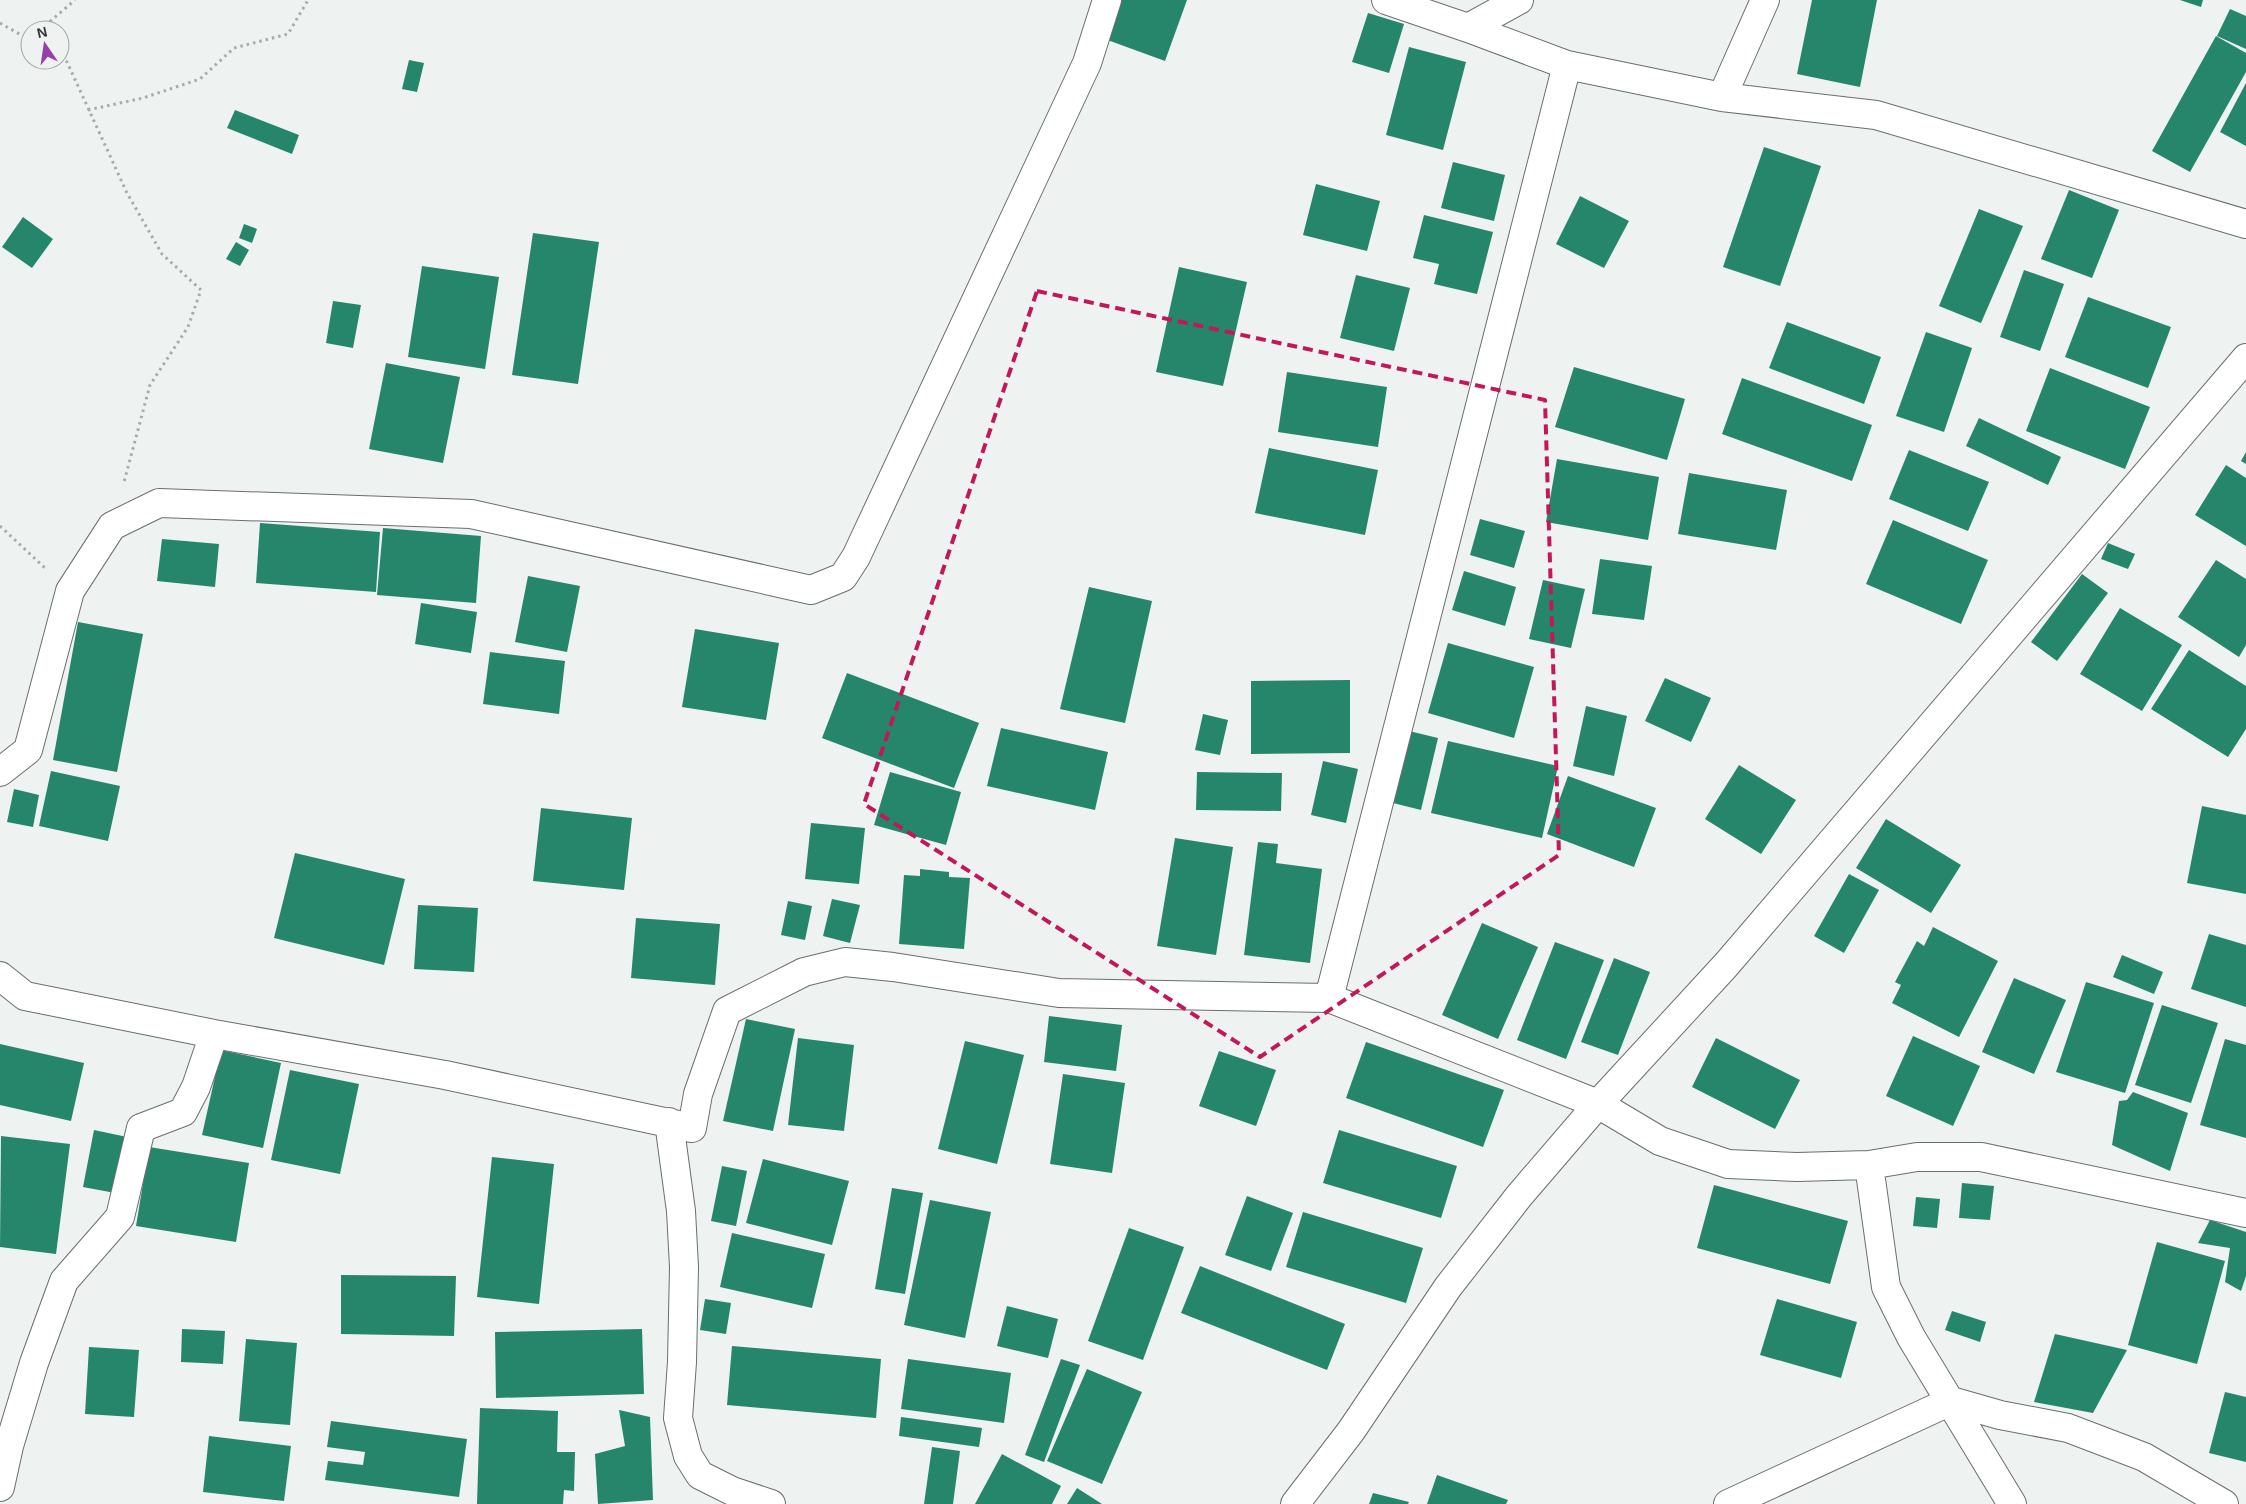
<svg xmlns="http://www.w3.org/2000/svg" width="2246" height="1504" font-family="Helvetica,sans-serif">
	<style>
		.building { fill: #25866c }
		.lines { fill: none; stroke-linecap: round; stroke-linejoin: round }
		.street-casing { stroke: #6b6e6d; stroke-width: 30 }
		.path { stroke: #a8abab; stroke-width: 3; stroke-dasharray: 2.5 4; stroke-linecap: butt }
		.street { stroke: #fff; stroke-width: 28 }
		.marked { fill: none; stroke: #c2185b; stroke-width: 4; stroke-dasharray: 10 6; stroke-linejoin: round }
	</style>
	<rect width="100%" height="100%" fill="#eef2f1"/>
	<path class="building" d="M1117 0H1187L1165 61 1102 38Z
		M1812 0H1877L1860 87 1797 74Z
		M2180 0H2203L2201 7Z
		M2230 9 2246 16V49L2217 36Z
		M1368 13 1404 24 1389 73 1352 62Z
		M2216 36 2246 53V72L2190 172 2152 151Z
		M1409 47 1466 62 1443 150 1386 135Z
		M409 60 424 63 417 92 402 89Z
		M2246 83V146L2220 132Z
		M235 110 299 135 292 154 227 128Z
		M1764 147 1821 166 1780 286 1723 267Z
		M1453 162 1505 175 1494 221 1441 208Z
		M1316 184 1380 201 1367 251 1303 235Z
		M2069 190 2119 210 2092 278 2041 259Z
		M1580 196 1629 221 1604 268 1556 244Z
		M1979 209 2023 226 1981 323 1939 306Z
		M1424 215 1493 232 1477 294 1434 284 1439 264 1413 258Z
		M23 217 53 239 32 268 2 247Z
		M244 224 257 229 252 243 239 238Z
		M533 233 599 242 578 384 512 375Z
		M236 242 249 250 240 266 226 259Z
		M422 266 499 277 485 369 408 357Z
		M1179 267 1247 282 1223 386 1156 372Z
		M2024 270 2064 284 2040 351 2000 337Z
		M1356 275 1410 288 1394 351 1340 338Z
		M2088 297 2171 327 2148 388 2065 357Z
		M333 301 361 305 353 348 326 343Z
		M1787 322 1881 357 1864 404 1769 368Z
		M1926 332 1972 348 1944 432 1896 416Z
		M386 363 460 377 443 463 369 449Z
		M1574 367 1685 399 1667 460 1555 427Z
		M2050 368 2150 407 2125 469 2026 431Z
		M1287 372 1387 387 1378 447 1278 432Z
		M1742 378 1872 425 1852 481 1722 434Z
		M1979 418 2061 457 2048 485 1966 446Z
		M1269 448 1378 470 1365 535 1255 513Z
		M1909 450 1989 482 1968 531 1889 499Z
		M2246 452V464L2241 461Z
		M1557 459 1659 477 1648 540 1546 522Z
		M2226 465 2246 478V546L2195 515Z
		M1689 473 1787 490 1776 550 1678 534Z
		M1480 519 1525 531 1514 568 1470 555Z
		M1893 520 1988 560 1961 624 1866 584Z
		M260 523 380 532 376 592 256 583Z
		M383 528 481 536 476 603 377 595Z
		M162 539 219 544 215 587 157 581Z
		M2108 543 2135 554 2128 569 2101 559Z
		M1600 559 1652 566 1644 620 1592 614Z
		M2216 560 2246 579V645L2239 657 2178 617Z
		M1464 571 1516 587 1505 626 1452 610Z
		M2082 574 2108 593 2057 661 2031 642Z
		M528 576 580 586 567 652 515 642Z
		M1543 580 1585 589 1571 648 1529 639Z
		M1089 587 1152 601 1125 723 1060 709Z
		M421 603 477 612 471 653 415 644Z
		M2120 608 2182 645 2142 711 2080 674Z
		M78 622 143 634 117 772 53 760Z
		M695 629 779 643 766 720 682 707Z
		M1448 643 1534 667 1514 738 1428 713Z
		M2189 650 2246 686V729L2228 757 2151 709Z
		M490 652 565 661 559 714 483 704Z
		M847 673 979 723 954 788 822 738Z
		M1665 678 1711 698 1691 742 1645 721Z
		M1350 680V753L1251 754V681Z
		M1586 706 1627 716 1614 776 1573 766Z
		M1203 714 1228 720 1220 755 1195 750Z
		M1001 728 1108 752 1095 810 987 786Z
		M1409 731 1438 738 1421 810 1393 803Z
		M1448 741 1558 766 1542 838 1431 813Z
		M1323 761 1358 769 1346 823 1311 815Z
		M1739 765 1796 800 1761 854 1705 819Z
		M51 771 120 786 108 841 39 826Z
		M890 772 961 792 946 845 874 825Z
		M1197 772 1282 773 1281 811 1196 810Z
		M1568 776 1656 808 1634 867 1547 834Z
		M14 789 39 795 33 827 7 822Z
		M2202 806 2246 815V894L2187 883Z
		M541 808 632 818 624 890 533 881Z
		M1886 819 1961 865 1931 913 1856 868Z
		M811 823 865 828 859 884 805 879Z
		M1175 838 1233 847 1216 955 1157 946Z
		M1258 842 1278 844 1276 863 1322 869 1310 963 1244 955Z
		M295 853 405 879 384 965 274 938Z
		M920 869 949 872V877L970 878 964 949 899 944 904 875 920 876Z
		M1849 874 1879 890 1844 953 1814 936Z
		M832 899 860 905 850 943 823 936Z
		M788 901 812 906 805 940 781 935Z
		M418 905 478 908 474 972 414 969Z
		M636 918 720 924 715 985 631 978Z
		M1482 923 1538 947 1498 1039 1442 1015Z
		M1933 927 1998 961 1959 1037 1892 1003 1901 985 1895 982 1917 941 1924 946Z
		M2209 934 2246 945V1007L2191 989Z
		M1555 942 1604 960 1566 1059 1517 1040Z
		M2122 955 2163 972 2154 994 2113 977Z
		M1614 958 1650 972 1618 1055 1581 1042Z
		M2014 978 2066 1000 2034 1074 1982 1052Z
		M2086 982 2154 1003 2125 1093 2056 1072Z
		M2162 1005 2218 1023 2191 1103 2135 1085Z
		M1049 1016 1122 1025 1116 1071 1044 1062Z
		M746 1019 795 1029 773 1131 723 1121Z
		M1913 1036 1980 1066 1953 1126 1886 1096Z
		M798 1038 854 1045 844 1131 788 1125Z
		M1716 1038 1800 1080 1775 1129 1692 1087Z
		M2225 1039 2246 1045V1138L2200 1125Z
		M965 1041 1024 1055 997 1164 938 1149Z
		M1366 1042 1504 1090 1483 1147 1346 1098Z
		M0 1044 84 1063 71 1121 0 1105Z
		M221 1050 281 1063 263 1148 202 1135Z
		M1219 1051 1276 1070 1256 1126 1199 1106Z
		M290 1070 359 1084 340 1174 271 1160Z
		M1063 1074 1125 1083 1112 1173 1050 1164Z
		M2133 1092 2188 1113 2170 1171 2112 1145 2119 1101 2127 1100Z
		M94 1130 127 1137 115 1193 83 1187Z
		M1339 1130 1457 1166 1441 1218 1323 1183Z
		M1 1136 70 1144 56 1254 0 1247Z
		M149 1147 249 1163 236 1242 136 1226Z
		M492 1157 554 1164 539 1304 477 1297Z
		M763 1159 849 1181 832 1245 746 1223Z
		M722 1166 747 1171 736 1226 711 1221Z
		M1962 1183 1994 1186 1990 1220 1959 1218Z
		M1714 1185 1848 1221 1830 1284 1697 1248Z
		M892 1188 923 1193 905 1294 875 1289Z
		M1247 1196 1293 1213 1271 1271 1225 1255Z
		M1916 1197 1940 1199 1937 1228 1913 1226Z
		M930 1200 991 1212 965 1338 904 1325Z
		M1303 1212 1423 1248 1406 1303 1286 1267Z
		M2210 1220 2246 1232V1276L2241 1291 2225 1282 2230 1248 2198 1243Z
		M1129 1228 1184 1247 1143 1360 1088 1341Z
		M732 1233 825 1254 812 1308 720 1287Z
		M2157 1242 2225 1261 2197 1364 2128 1345Z
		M1200 1266 1345 1324 1327 1370 1181 1313Z
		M341 1275 456 1276 454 1336 341 1334Z
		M705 1299 731 1303 726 1334 700 1330Z
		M1777 1299 1857 1322 1841 1378 1760 1355Z
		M1007 1306 1058 1319 1048 1358 997 1346Z
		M1952 1311 1986 1322 1980 1342 1945 1330Z
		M182 1329 225 1331 223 1364 181 1362Z
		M642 1329 644 1394 496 1398 495 1332Z
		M2055 1334 2127 1350 2093 1413 2034 1402Z
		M246 1339 297 1343 290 1425 239 1421Z
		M732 1346 881 1359 876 1418 727 1405Z
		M89 1347 139 1350 134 1417 85 1414Z
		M908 1359 1011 1373 1004 1423 901 1409Z
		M1061 1359 1080 1365 1044 1462 1025 1455Z
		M1087 1369 1142 1392 1102 1484 1047 1461Z
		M2225 1392 2246 1397V1462L2209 1453Z
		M480 1408 558 1411 557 1452H575L574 1491 564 1490 563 1504H477Z
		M619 1410 650 1417 653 1500 598 1504 595 1454 625 1446Z
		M901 1417 982 1428 979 1447 899 1436Z
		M331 1421 467 1439 459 1497 325 1480 328 1461 363 1465 365 1452 327 1447Z
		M209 1436 291 1446 284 1501 203 1492Z
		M932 1447 960 1451 953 1504H924Z
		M1002 1454 1061 1486 1052 1504H975Z
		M1437 1475 1508 1500 1506 1504H1427Z
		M1077 1488 1102 1504H1067Z
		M1373 1493 1409 1502 1408 1504H1369Z"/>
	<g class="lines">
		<defs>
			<path id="street" d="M1386 0 1468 28 1567 65 1722 97 1876 115 2246 224
				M1468 28 1519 0
				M1722 97 1765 0
				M0 772 28 750 70 591 112 526 159 503 471 514 811 590 843 577 856 557 1087 63 1107 0
				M0 976 25 996 214 1034 445 1075 692 1128 698 1094 727 1011 804 972 845 962 893 967 1059 993 1329 998 1598 1104 1660 1141 1728 1164 1797 1167 1869 1165 1917 1157H1981L2246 1213
				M1329 998 1567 65
				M669 1122 681 1211 684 1267 682 1362 678 1418 688 1456 700 1475 732 1491 771 1504
				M1869 1165 1886 1287 1911 1337 2012 1504
				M0 1487 9 1446 34 1363 64 1281 120 1217 141 1128 183 1112 196 1087 214 1034
				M1295 1504 1351 1431 1448 1287 1519 1196 1598 1104 1726 965 2246 358
				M1728 1504 1951 1401 2000 1415 2068 1428 2144 1457 2224 1504"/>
		</defs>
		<use href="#street" class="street-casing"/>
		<path class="path" d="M0 23 30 40
			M40 30 75 0
			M60 58 67 62 127 193 162 254 201 290 188 327 150 385 124 482
			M88 110 143 98 200 79 234 48 288 34 308 0
			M0 526 46 569"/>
		<use href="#street" class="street"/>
	</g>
	<path class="marked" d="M1037 291 1545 400 1559 855 1260 1057 864 804Z"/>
	<g transform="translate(45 45) rotate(347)"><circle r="24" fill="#eef2f1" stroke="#a4a6a6"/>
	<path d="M0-4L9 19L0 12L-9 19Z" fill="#983ea9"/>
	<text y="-8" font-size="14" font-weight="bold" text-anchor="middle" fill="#343535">N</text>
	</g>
</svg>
